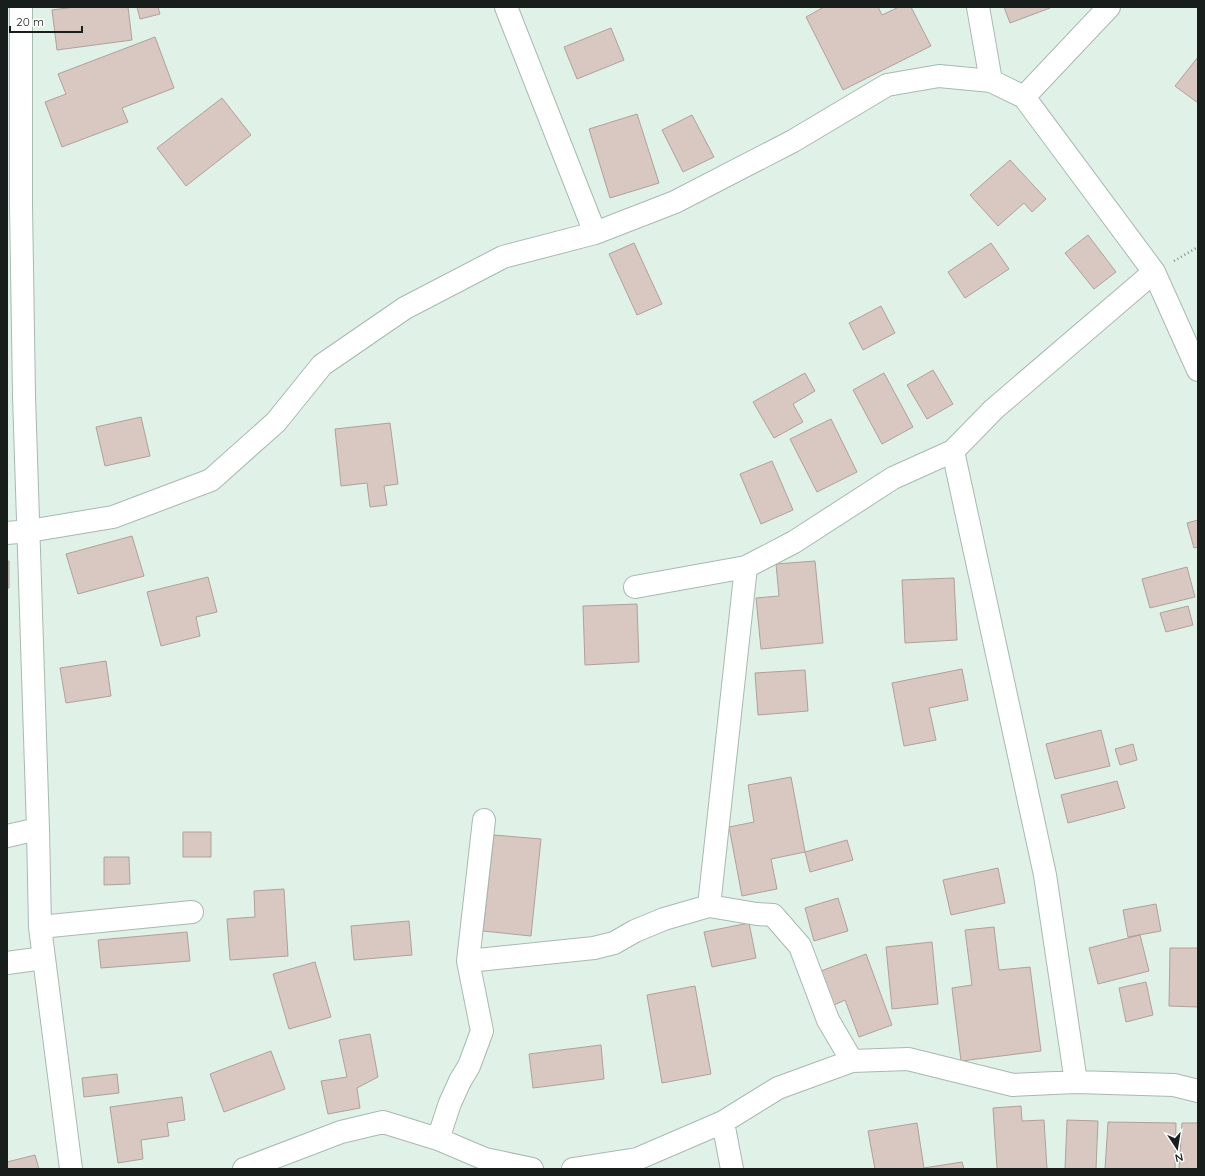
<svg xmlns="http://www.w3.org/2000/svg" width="1205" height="1176" font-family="Quicksand,sans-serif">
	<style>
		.building { fill: #d9c7c1; stroke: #b1a09a }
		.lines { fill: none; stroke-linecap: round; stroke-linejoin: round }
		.minor-casing { stroke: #a8b9b0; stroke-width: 24 }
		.path { stroke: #818d87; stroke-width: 2.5; stroke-dasharray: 1 3; stroke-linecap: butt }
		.minor { stroke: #fff; stroke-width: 22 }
	</style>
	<rect width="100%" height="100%" fill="#e0f1e8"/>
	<path class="building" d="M75 7H128L132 40 57 50 52 10Z
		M137 7H158L160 14 140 19Z
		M824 7H878L882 15 899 7H911L931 46 843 90 806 17Z
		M1004 7H1050V8L1010 23Z
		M611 28 624 60 577 79 564 47Z
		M155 37 174 88 122 108 128 122 62 147 45 102 66 94 58 74Z
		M1198 57V103L1175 86Z
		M222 98 251 135 186 186 157 148Z
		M637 114 659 183 610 198 589 129Z
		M692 115 714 157 683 172 662 130Z
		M1010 160 1046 199 1032 212 1024 203 998 226 970 195Z
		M1088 235 1116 272 1094 289 1065 253Z
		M634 243 662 304 637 315 609 254Z
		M991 243 1009 269 965 298 948 272Z
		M881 306 895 333 863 350 849 323Z
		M933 370 953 404 927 419 907 385Z
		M805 373 815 391 793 404 803 422 774 438 753 402Z
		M884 373 913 427 882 444 853 390Z
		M141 417 150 456 105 466 96 427Z
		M831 419 857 472 817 492 790 439Z
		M390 423 398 484 384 486 387 505 370 507 367 483 341 486 335 429Z
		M772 461 793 510 761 524 740 474Z
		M1198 520V547L1194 548 1187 523Z
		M132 536 144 576 78 594 66 554Z
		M7 561H9V588H7Z
		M815 561 823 643 761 649 756 598 779 596 776 564Z
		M1187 567 1195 597 1150 608 1142 579Z
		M208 577 217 612 196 617 200 636 161 646 147 592Z
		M954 578 957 640 905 643 902 580Z
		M637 604 639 662 585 665 583 606Z
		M1188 606 1193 625 1166 632 1160 613Z
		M106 661 111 696 66 703 60 668Z
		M962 669 968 700 929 708 936 740 904 746 892 683Z
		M805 670 808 711 758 715 755 673Z
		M1101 730 1110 766 1055 779 1046 744Z
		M1133 744 1137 760 1120 765 1115 749Z
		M791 777 805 852 771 859 777 889 742 896 729 827 754 822 748 785Z
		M1117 781 1125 808 1068 823 1061 795Z
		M183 832H211V857H183Z
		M494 835 541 839 531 936 483 931Z
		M847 840 853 860 810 872 805 852Z
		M104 857H129L130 884 104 885Z
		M998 868 1005 903 951 915 943 880Z
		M284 889 288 956 230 960 227 919 255 917 254 891Z
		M838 898 848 931 814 941 805 908Z
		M1156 904 1161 931 1128 937 1123 910Z
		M409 921 412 955 354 960 351 926Z
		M749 923 756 958 712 967 704 932Z
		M994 927 999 970 1030 967 1041 1051 961 1061 952 988 972 985 965 930Z
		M187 932 190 961 101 968 98 940Z
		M1140 935 1149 971 1098 984 1089 948Z
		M932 942 938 1004 892 1009 886 947Z
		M1170 948H1198V1007L1169 1006Z
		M866 954 892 1025 859 1037 845 1000 834 1005 821 971Z
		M315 962 331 1017 289 1029 273 974Z
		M1146 982 1153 1015 1126 1022 1119 988Z
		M695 986 711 1074 662 1083 647 995Z
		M370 1034 378 1077 357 1088 360 1108 328 1114 321 1081 347 1077 339 1040Z
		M601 1045 604 1079 533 1088 529 1054Z
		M271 1051 285 1089 224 1112 210 1074Z
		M117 1074 119 1093 84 1097 82 1078Z
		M182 1097 185 1120 167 1123 169 1136 141 1140 143 1159 118 1163 110 1107Z
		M1021 1106 1022 1121 1044 1120 1047 1169H997L993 1108Z
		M1067 1120 1098 1121 1096 1169H1065Z
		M1108 1122 1176 1123 1175 1169H1105Z
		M917 1123 924 1168 962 1162 964 1169H875L868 1131Z
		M1182 1123H1198V1169H1179Z
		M35 1155 39 1169H7V1162Z"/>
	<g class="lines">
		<defs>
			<path id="minor" d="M21 7V205L24 396 38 829 40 927 71 1169
				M506 7 595 233
				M978 7 991 81
				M1024 97 1109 7
				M7 533 29 531 113 517 211 480 276 422 322 365 405 308 503 257 595 233 675 202 793 141 887 85 939 76 991 81 1024 97 1154 272 1198 370
				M635 587 746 567
				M7 836 38 829
				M709 906 746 567 794 542 893 478 953 451
				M40 927 192 912
				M468 961 594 948 614 943 635 931 664 919 709 906 757 914 773 915 800 946 828 1020 852 1061
				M7 963 44 958
				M1076 1082 1045 875 953 451 994 409 1154 272
				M723 1122 732 1169
				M438 1139 450 1103 460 1081 469 1066 482 1031 468 961 484 820
				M244 1169 341 1132 383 1122 438 1139 485 1159 532 1169
				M573 1169 637 1159 723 1122 778 1088 852 1061 908 1059 1013 1085 1076 1082 1174 1085 1198 1091"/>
		</defs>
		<use href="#minor" class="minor-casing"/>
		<path class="path" d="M1174 261 1198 247"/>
		<use href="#minor" class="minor"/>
	</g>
	<rect width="1205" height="1176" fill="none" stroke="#171e1b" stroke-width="16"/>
	<g transform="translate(1177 1148) rotate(168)" stroke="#ffffff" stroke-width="3" paint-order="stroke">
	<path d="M0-3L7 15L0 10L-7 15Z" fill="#171e1b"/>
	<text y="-6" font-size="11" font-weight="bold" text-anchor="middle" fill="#171e1b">N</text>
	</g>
	<path d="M10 26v6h72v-6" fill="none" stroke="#171e1b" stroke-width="2"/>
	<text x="16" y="26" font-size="12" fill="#171e1b" stroke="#ffffff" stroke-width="3" paint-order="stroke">20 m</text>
</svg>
